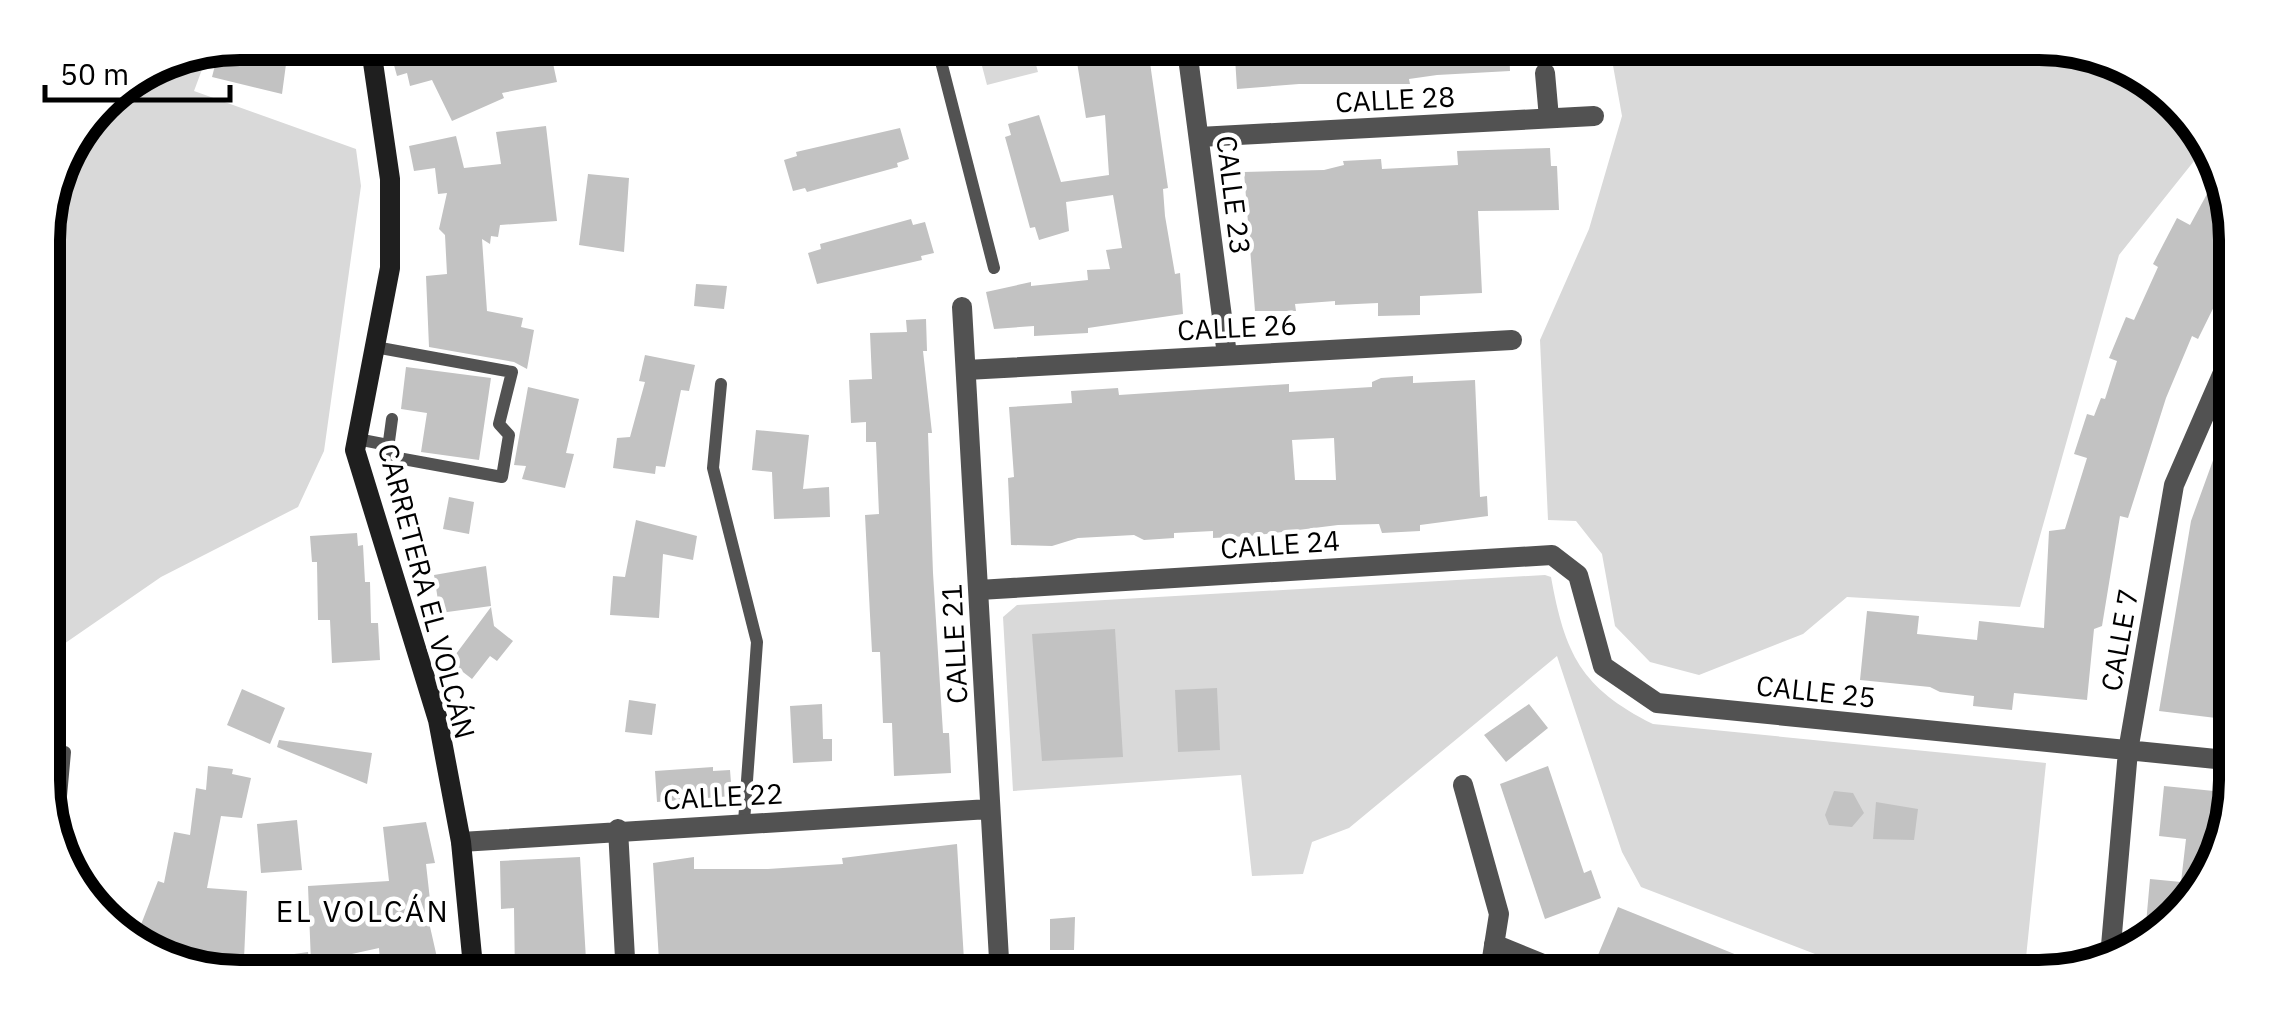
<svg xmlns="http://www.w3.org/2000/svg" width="2279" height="1020" font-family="'IBM Plex Sans',sans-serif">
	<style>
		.green { fill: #d9d9d9 }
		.building { fill: #c2c2c2; fill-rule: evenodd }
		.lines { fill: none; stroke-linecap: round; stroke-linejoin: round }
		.lane { stroke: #525252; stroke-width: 12 }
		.street { stroke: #525252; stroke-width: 20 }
		.secondary { stroke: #1f1f1f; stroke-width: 20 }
		.labels { text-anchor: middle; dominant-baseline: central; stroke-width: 9; stroke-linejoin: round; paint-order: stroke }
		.street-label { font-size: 28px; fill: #000; stroke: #fff }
		.neighbourhood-label { font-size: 30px; letter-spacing: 2.5px; fill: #000; stroke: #fff }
		.rim { fill: none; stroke: #000; stroke-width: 12 }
	</style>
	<rect width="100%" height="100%" fill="#fff"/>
	<path class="green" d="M976 43H1030L1038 72 987 85Z
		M1609 43H2039L2114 57 2195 119 2206 146 2119 255 2020 607 1847 597 1803 634 1699 675 1650 662 1615 626 1602 554 1576 521 1548 520 1540 340 1589 229 1622 116Z
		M210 48 194 91 356 149 361 186 324 451 298 507 161 577 45 657 43 226 63 152 109 92 165 57Z
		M1545 575 1551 577C1565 654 1581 688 1653 724L2046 763 2024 977H1875L1641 887 1622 852 1557 656 1349 828 1312 842 1303 874 1252 876 1241 775 1013 791 1003 617 1017 605Z"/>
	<path class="building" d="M289 42 282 94 212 77 220 46Z
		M406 42H483L485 51 494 47 504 64 551 54 557 82 502 93 504 98 452 121 432 80 410 86 407 73 397 76 389 47Z
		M1089 42H1147L1168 188 1163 189 1165 216 1175 274 1180 273 1183 314 1088 328V333L1034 336V326L994 329 986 292 1031 282V286L1088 280 1087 270 1110 269 1106 250 1122 248 1113 195 1066 202 1069 231 1039 240 1035 227 1030 228 1005 137 1011 135 1008 124 1039 115 1061 182 1109 175 1105 115 1086 118 1077 62 1092 60Z
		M1234 42H1509L1510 71 1437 75 1409 79 1410 84H1299L1237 89Z
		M546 126 557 221 500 225 498 237 491 236 490 244 482 239 487 311 523 318 521 327 534 330 527 369 514 362 429 347 426 276 447 274 445 235 439 229 447 193 438 194 435 168 414 171 409 146 456 136 464 168 501 164 496 132Z
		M900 128 909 159 897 163 898 167 807 192 805 188 793 191 784 160 797 156 796 152Z
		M1550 148 1551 166H1557L1559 210 1478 211 1482 293 1420 296V315L1378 316V303L1335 305V301L1295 304 1296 311H1255L1244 172 1324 170 1344 165 1343 161 1381 159 1382 169 1458 165 1457 151Z
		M588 174 629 178 624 252 579 245Z
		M2218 174 2235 214V264L2198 339 2192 336 2166 398 2128 518 2120 516 2102 626 2094 629 2087 700 2014 693 2012 710 1973 706 1974 696 1940 692 1930 687 1860 680 1867 611 1919 616 1917 634 1977 640 1979 621 2044 628 2049 531 2065 529 2087 458 2074 454 2087 414 2094 416 2101 398 2105 399 2117 361 2109 358 2126 317 2134 320 2158 267 2153 264 2177 218 2190 225Z
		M911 219 913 225 925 222 934 253 921 256 922 260 817 284 808 253 821 249 820 244Z
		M696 284 727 286 724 309 694 306Z
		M926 319 927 351H923L932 433H928L933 573 943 733H949L951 773 894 776 892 723H883L880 652H872L870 615 865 515 879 514 876 442H866V422L851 423 849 380 872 379 870 333 907 332 906 320Z
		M645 355 695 365 689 391 681 390 665 467 656 466 655 474 613 468 617 438 630 437 645 382 639 381Z
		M406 367 491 378 479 460 421 452 427 413 401 409Z
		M1413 376V383L1475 380 1480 497 1487 496 1488 516 1420 525V531L1382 533 1379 524 1338 525 1250 536 1213 538V531L1174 533V538L1144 540 1134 535 1078 538 1052 546 1011 545 1008 478 1014 477 1009 407 1072 403 1071 391 1118 388 1119 395 1289 384V392L1372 387V382L1381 378ZM1334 438 1336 480H1295L1292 440Z
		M528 387 579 399 566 453 574 454 565 488 522 479 526 466 514 465Z
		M2232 408H2235L2236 595 2217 714 2216 718 2159 711 2191 521Z
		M756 430 809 435 803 489 829 487 830 517 774 519 772 472 752 470Z
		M449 497 474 502 469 534 443 529Z
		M636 520 697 536 693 560 663 554 659 618 610 615 613 576 625 577Z
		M357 533 358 546 363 545 365 582H370L371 623H378L380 660 332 663 330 620H318L317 562H312L310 536Z
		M486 566 491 606 440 613 434 575Z
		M491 607 494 626 513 641 497 661 490 656 472 679 450 662Z
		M1115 629 1123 757 1042 761 1032 634Z
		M1217 688 1220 750 1178 752 1175 690Z
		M242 689 285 708 270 744 227 725Z
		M629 700 656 704 652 735 625 732Z
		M822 704 823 739H832V761L793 763 790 706Z
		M1529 704 1548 728 1506 762 1484 735Z
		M279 740 372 753 367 784 277 747Z
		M208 766 233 769 232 774 251 778 242 818 221 816 207 888 247 891 244 959 186 958 185 967 165 963 139 944 140 927 158 881 164 883 174 832 190 835 196 788 206 790Z
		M1548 766 1584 873 1591 870 1601 898 1545 919 1500 784Z
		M713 767V771L730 770 732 796 657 802 655 771Z
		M2164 786 2234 793 2222 855 2144 946 2150 879 2181 882 2186 839 2159 836Z
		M1834 791 1853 793 1864 813 1852 827 1829 825 1825 815Z
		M1876 802 1918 809 1914 840 1873 839Z
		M297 820 302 870 261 873 257 824Z
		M426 822 435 863 426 864 431 909H426L438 962 437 976 381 977 379 948 311 963 308 886 389 881 383 827Z
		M957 844 965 977H660L653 863 694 857V869H768L843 864 842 858Z
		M580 857 587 977H515L514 908 501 909 500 861Z
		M1618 907 1695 938 1791 977H1654L1632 968 1598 955Z
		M1075 917 1074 950H1050V919Z
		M308 952 311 977 268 978 266 958Z"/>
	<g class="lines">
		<path class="lane" d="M936 42 994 268
			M375 347 512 372 499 424 509 435 502 477 387 456 392 419
			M721 384 713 468 757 642 744 822
			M357 439 388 445
			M57 840 65 752"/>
		<path class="street" d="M1186 42 1227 355
			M1545 73 1549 118
			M1199 137 1594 116
			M962 307 1000 977
			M966 370 1512 340
			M979 590 1552 555 1578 575 1603 666 1657 703 2236 761
			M1463 785 1499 914 1489 977
			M618 829 626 977
			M461 842 989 809
			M1494 944 1575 977
			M2110 957 2128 751 2174 485 2235 345"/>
		<path class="secondary" d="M370 42 390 179V268L355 450 438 720 461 842 474 977"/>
	</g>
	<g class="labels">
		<g class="street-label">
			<text transform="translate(1395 99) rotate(-3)">CALLE 28</text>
			<text transform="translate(1234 195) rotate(83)">CALLE 23</text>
			<text transform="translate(1237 327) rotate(-3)">CALLE 26</text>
			<text transform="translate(1280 544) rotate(-4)">CALLE 24</text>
			<text transform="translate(427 591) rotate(75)">CARRETERA EL VOLCÁN</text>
			<text transform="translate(2119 640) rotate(-80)">CALLE 7</text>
			<text transform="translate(954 644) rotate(-93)">CALLE 21</text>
			<text transform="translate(1816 691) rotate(6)">CALLE 25</text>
			<text transform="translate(723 796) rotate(-3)">CALLE 22</text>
		</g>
		<g class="neighbourhood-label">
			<text x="363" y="910">EL VOLCÁN</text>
		</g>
	</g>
	<path d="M0 0H2279V1020H0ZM240 60H2039A180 180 0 0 1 2219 240V780A180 180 0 0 1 2039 960H240A180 180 0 0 1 60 780V240A180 180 0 0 1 240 60Z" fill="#fff" fill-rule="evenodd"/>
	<path class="rim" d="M240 60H2039A180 180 0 0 1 2219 240V780A180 180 0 0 1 2039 960H240A180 180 0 0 1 60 780V240A180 180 0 0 1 240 60Z"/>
	<path d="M45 85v15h185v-15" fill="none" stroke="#000000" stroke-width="5"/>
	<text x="60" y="85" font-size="30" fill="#000000" stroke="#ffffff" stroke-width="8" paint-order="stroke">50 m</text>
</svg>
